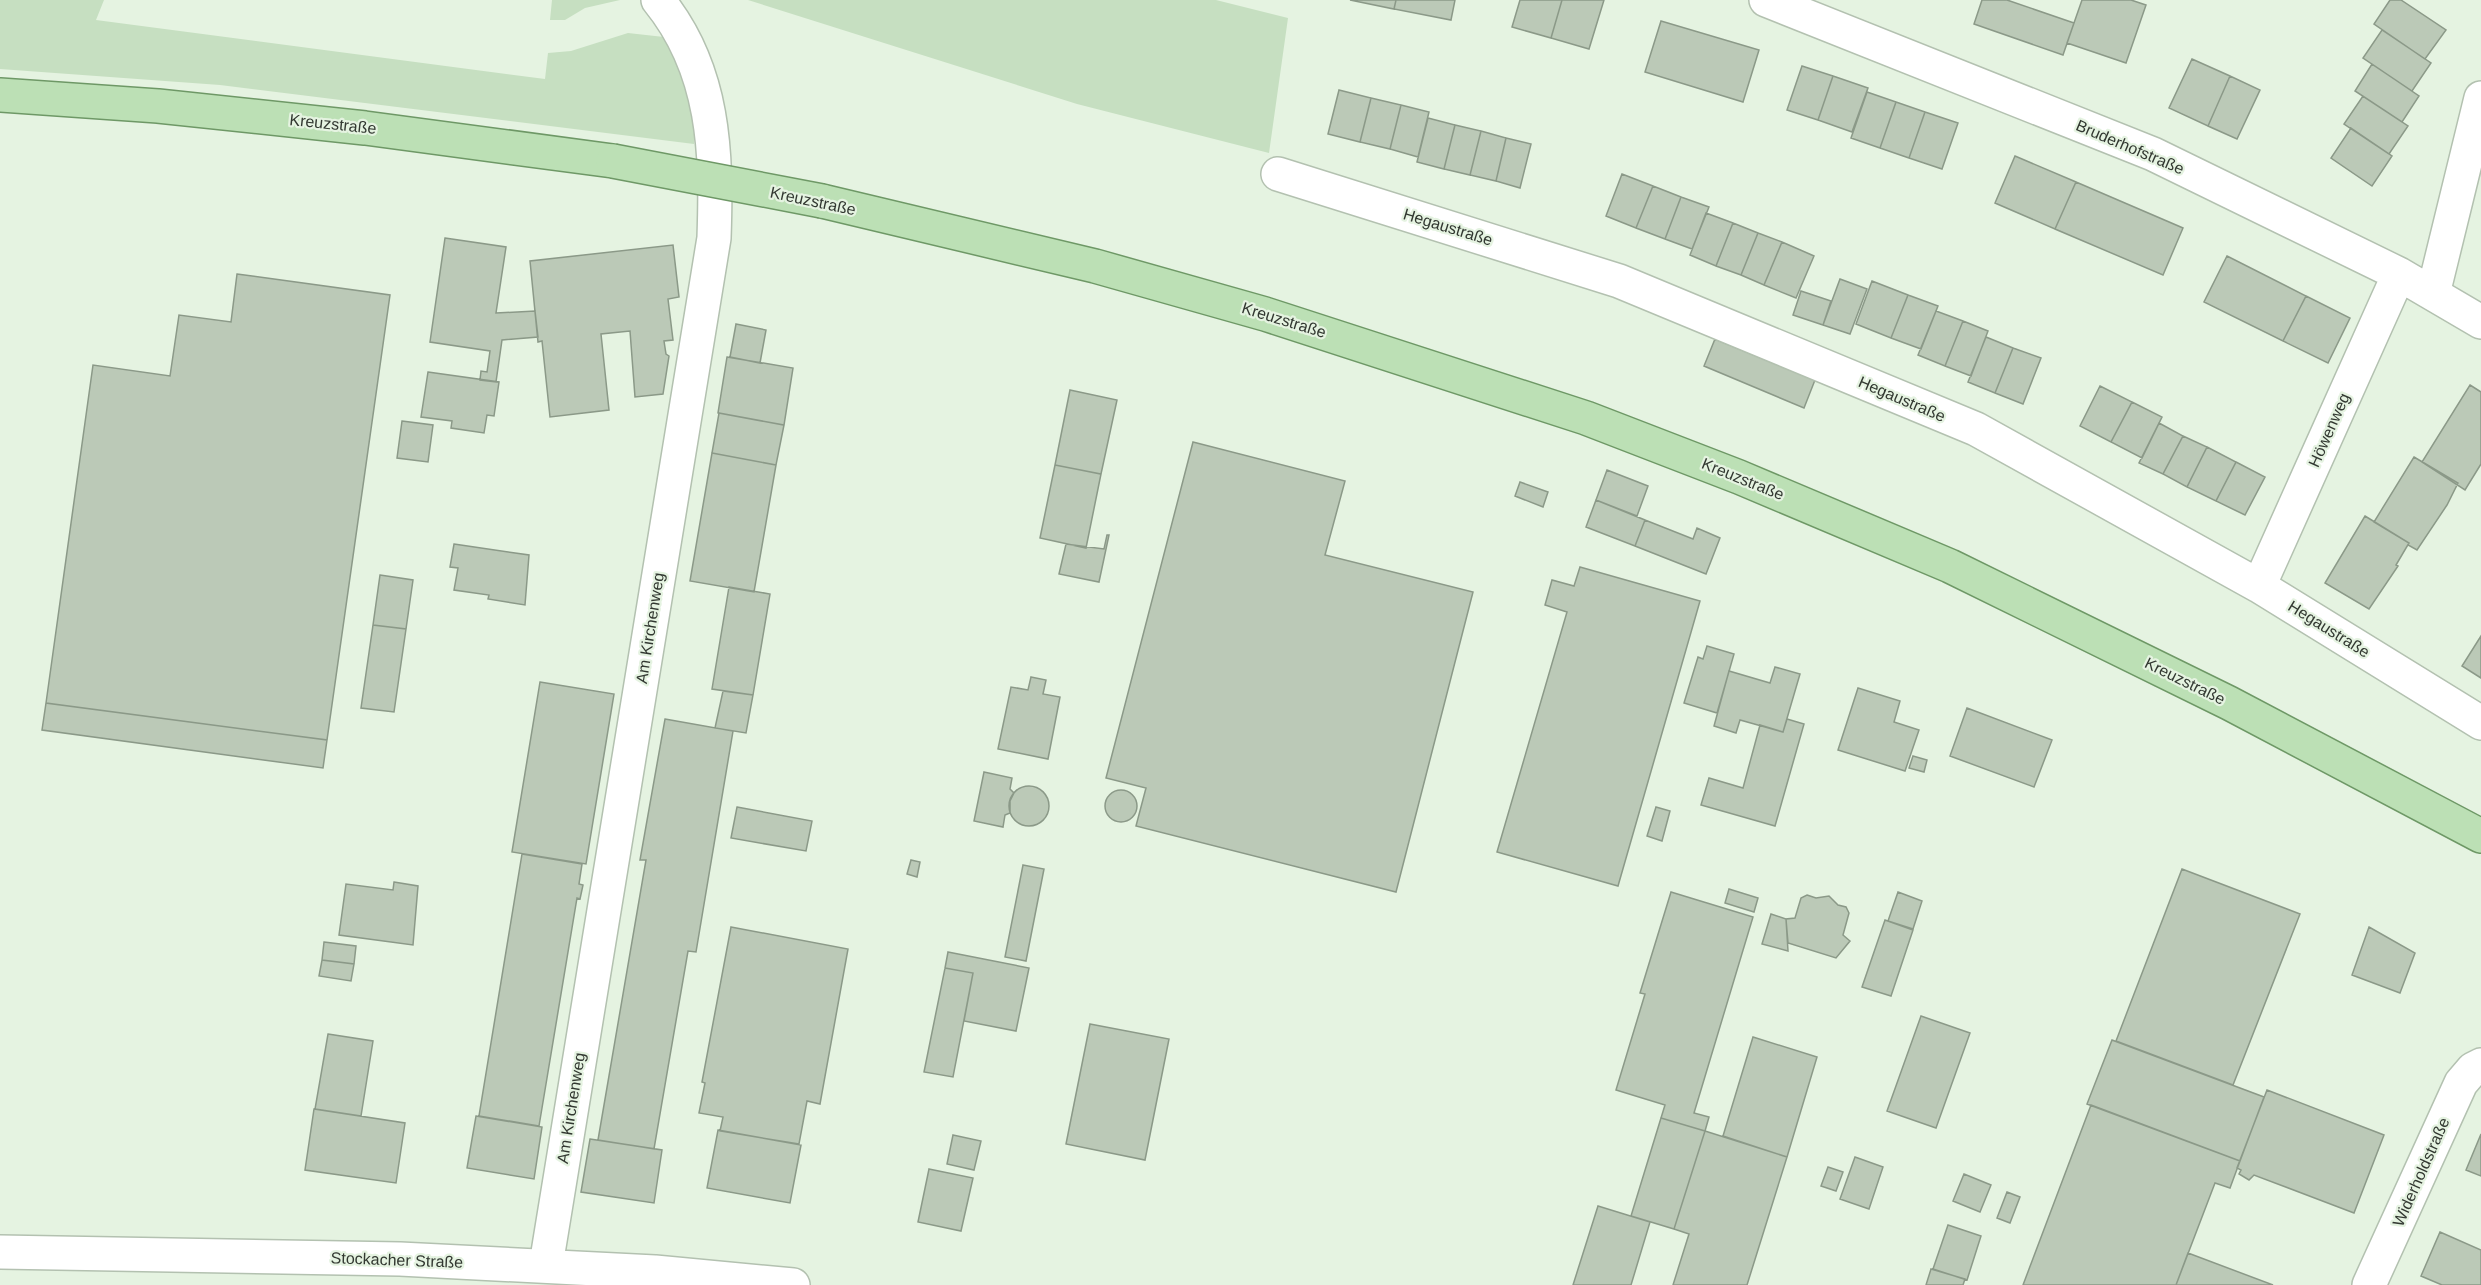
<svg xmlns="http://www.w3.org/2000/svg" width="2481" height="1285" font-family="Helvetica,sans-serif">
	<style>
		.green { fill: #c6dfc1 }
		.building { fill: #bbc9b7; stroke: #8b9988; stroke-width: 1.5 }
		.lines { fill: none; stroke-linecap: round; stroke-linejoin: round }
		.minor-casing { stroke: #b3c1b0; stroke-width: 36 }
		.major-casing { stroke: #6e9866; stroke-width: 36 }
		.minor { stroke: #fff; stroke-width: 33 }
		.major { stroke: #bce0b5; stroke-width: 33 }
		.major-bridge-casing { stroke: #6e9866; stroke-width: 36; stroke-linecap: butt }
		.major-bridge { stroke: #bce0b5; stroke-width: 33 }
		.labels { text-anchor: middle; dominant-baseline: central; stroke-width: 4.5; stroke-linejoin: round; paint-order: stroke }
		.street-label { font-size: 16px; fill: #323831; stroke: #e5f3e1 }
	</style>
	<rect width="100%" height="100%" fill="#e5f3e1"/>
	<path class="green" d="M0 0H104L96 20 545 79 548 53 571 51 628 33 664 37C680 67 696 110 694 144L220 85 0 69Z
		M552 0H620L585 8 565 20H550Z
		M748 0H1216L1288 18 1269 153 1077 104Z"/>
	<path class="building" d="M1350 0H1396L1394 9Z
		M1396 0H1455L1451 20 1394 9Z
		M1520 0H1562L1551 38 1512 27Z
		M1562 0H1604L1589 49 1551 38Z
		M1982 0H2007L2074 23 2063 55 1974 24Z
		M2082 0H2131L2146 5 2126 63 2067 43Z
		M2390 0H2401L2446 30 2425 59 2374 24Z
		M1661 21 1759 50 1743 102 1645 72Z
		M2382 30 2431 63 2412 91 2363 58Z
		M2192 59 2230 76 2208 126 2169 108Z
		M2372 64 2419 96 2402 122 2355 91Z
		M1802 66 1833 76 1818 120 1787 110Z
		M1833 76 1868 88 1852 132 1818 120Z
		M2230 76 2260 90 2237 139 2208 126Z
		M1339 90 1371 98 1360 142 1328 134Z
		M1867 92 1896 102 1880 148 1851 138Z
		M2363 96 2408 126 2389 154 2344 124Z
		M1371 98 1401 105 1390 149 1360 142Z
		M1896 102 1925 112 1909 158 1880 148Z
		M1401 105 1429 112 1418 157 1390 149Z
		M1925 112 1958 123 1942 169 1909 158Z
		M1428 118 1455 125 1444 169 1417 162Z
		M1455 125 1481 131 1470 175 1444 169Z
		M2351 128 2392 156 2372 186 2331 158Z
		M1481 131 1506 138 1496 181 1470 175Z
		M1506 138 1531 144 1520 188 1496 181Z
		M2015 156 2076 182 2055 229 1995 203Z
		M1622 174 1653 186 1636 228 1606 216Z
		M2076 182 2183 228 2163 275 2055 229Z
		M1653 186 1681 197 1665 239 1636 228Z
		M1681 197 1709 207 1692 249 1665 239Z
		M1706 213 1733 223 1716 266 1690 255Z
		M1733 223 1758 233 1741 275 1716 266Z
		M1758 233 1782 242 1764 285 1741 275Z
		M445 238 506 247 496 313 535 311 538 337 502 340 496 382 480 380 481 371 487 372 490 351 430 342Z
		M1782 242 1814 256 1796 298 1764 285Z
		M673 245 679 297 668 299 673 340 664 341 666 354 669 356 663 394 635 397 630 331 601 334 609 410 550 417 542 341 538 342 530 261Z
		M2227 256 2306 296 2283 341 2204 302Z
		M237 274 390 295 327 740 46 703 93 365 170 376 179 315 231 322Z
		M1840 279 1867 289 1850 334 1823 325Z
		M1872 281 1908 295 1891 338 1856 324Z
		M1801 291 1831 301 1823 325 1793 315Z
		M1908 295 1938 306 1921 349 1891 338Z
		M2306 296 2350 318 2328 363 2283 341Z
		M1936 311 1963 321 1945 366 1918 355Z
		M1963 321 1988 331 1971 376 1945 366Z
		M736 324 766 330 760 363 730 357Z
		M1986 337 2013 348 1995 393 1968 382Z
		M1715 339 1815 380 1804 408 1704 366Z
		M2013 348 2041 358 2023 404 1995 393Z
		M727 357 793 368 784 425 718 413Z
		M428 372 499 382 494 416 487 415 484 433 451 428 452 421 421 417Z
		M2470 385 2481 392V464L2465 490 2422 462Z
		M2100 386 2132 402 2111 442 2080 426Z
		M1070 390 1117 400 1101 474 1055 465Z
		M2132 402 2162 417 2142 458 2111 442Z
		M719 413 784 425 776 465 712 453Z
		M402 421 433 425 428 462 397 458Z
		M2159 423 2183 436 2163 474 2139 463Z
		M2183 436 2207 447 2187 487 2163 474Z
		M1193 442 1345 481 1325 555 1473 592 1396 892 1136 826 1146 788 1106 778Z
		M2207 447 2236 462 2216 501 2187 487Z
		M712 453 776 465 754 592 690 581Z
		M2414 457 2458 483 2447 505 2417 550 2408 545 2409 543 2374 522Z
		M2236 462 2265 477 2245 515 2216 501Z
		M1055 465 1101 474 1086 548 1040 538Z
		M1607 470 1648 486 1637 516 1596 500Z
		M1520 482 1548 492 1543 507 1515 496Z
		M1596 500 1645 520 1635 546 1586 527Z
		M2365 516 2409 543 2396 565 2398 566 2369 609 2325 583Z
		M1645 520 1693 539 1697 528 1720 538 1706 574 1635 546Z
		M1107 535H1109L1099 582 1059 574 1066 544 1104 549Z
		M454 544 529 555 525 605 488 599 489 595 454 590 458 568 450 567Z
		M1580 567 1700 601 1618 886 1497 852 1567 612 1545 605 1552 580 1574 586Z
		M380 575 413 580 406 629 373 625Z
		M729 587 770 594 753 695 712 689Z
		M373 625 406 629 394 712 361 708Z
		M2481 636V678L2462 666Z
		M1707 646 1734 654 1717 713 1684 703 1698 657 1703 659Z
		M1775 667 1800 674 1783 732 1740 720 1736 733 1714 726 1729 671 1770 683Z
		M1031 677 1046 680 1043 694 1060 697 1048 759 998 749 1011 687 1028 690Z
		M540 682 614 694 586 864 512 852Z
		M1858 688 1900 701 1894 722 1919 730 1905 771 1838 750Z
		M723 691 753 695 746 733 715 728Z
		M46 703 327 740 323 768 42 730Z
		M1967 708 2052 740 2034 787 1950 756Z
		M665 719 733 731 696 952 688 951 654 1149 598 1140 646 860H640Z
		M1787 719 1804 724 1775 826 1701 805 1709 778 1743 788 1760 725 1783 732Z
		M1913 756 1927 760 1924 772 1909 768Z
		M984 772 1012 778 1010 789 1014 793 1010 801V813L1005 815 1003 827 974 821Z
		M1009 806a20 20 0 1 1 40 0a20 20 0 1 1-40 0Z
		M1105 806a16 16 0 1 1 32 0a16 16 0 1 1-32 0Z
		M737 807 812 821 806 851 731 838Z
		M1656 807 1670 811 1662 841 1647 836Z
		M522 854 582 864 579 884 583 885 580 899 577 898 539 1126 479 1116Z
		M911 860 920 862 917 877 907 874Z
		M1023 865 1044 869 1026 961 1005 957Z
		M2182 869 2300 914 2233 1085 2116 1041Z
		M394 882 418 886 413 945 339 935 346 884 393 890Z
		M1729 889 1758 898 1754 912 1725 903Z
		M1671 892 1753 917 1694 1113 1709 1117 1705 1131 1661 1118 1665 1105 1616 1090 1645 994 1640 993Z
		M1898 892 1922 901 1913 929 1888 921Z
		M1807 895 1816 898 1829 896 1838 905 1846 907 1849 913 1843 935 1850 941 1836 958 1788 943 1786 919 1795 918 1801 898Z
		M1771 914 1786 919 1788 951 1762 944Z
		M1885 920 1913 930 1891 996 1862 987Z
		M731 927 848 949 820 1104 807 1101 799 1144 720 1131 723 1117 699 1113 705 1083 702 1082Z
		M2369 927 2415 953 2400 993 2352 975Z
		M324 942 356 946 354 964 322 960Z
		M948 952 1029 968 1016 1031 964 1021 973 973 945 968Z
		M322 960 354 964 351 981 319 976Z
		M945 968 973 973 953 1077 924 1072Z
		M1921 1016 1970 1033 1936 1128 1887 1111Z
		M1090 1024 1169 1039 1145 1160 1066 1144Z
		M328 1034 373 1041 361 1116 315 1109Z
		M1753 1037 1817 1057 1787 1157 1723 1136Z
		M2112 1040 2264 1097 2240 1161 2087 1104Z
		M2267 1090 2384 1135 2354 1213 2254 1175 2249 1180 2239 1174 2241 1170 2237 1168Z
		M2091 1105 2240 1161 2230 1188 2215 1183 2176 1285H2023Z
		M314 1109 405 1123 396 1183 305 1170Z
		M476 1116 542 1127 534 1179 467 1168Z
		M1661 1118 1705 1131 1674 1229 1631 1216Z
		M718 1130 801 1145 790 1203 707 1188Z
		M1705 1131 1787 1157 1747 1285H1673L1689 1234 1674 1229Z
		M2481 1134V1176L2466 1170Z
		M953 1135 981 1141 974 1170 947 1164Z
		M590 1139 662 1150 654 1203 581 1192Z
		M1855 1157 1883 1167 1869 1209 1840 1199Z
		M1828 1167 1843 1172 1836 1191 1821 1186Z
		M929 1169 973 1178 961 1231 918 1222Z
		M1964 1174 1991 1185 1980 1212 1953 1201Z
		M2007 1192 2020 1197 2010 1223 1997 1218Z
		M1598 1206 1650 1222 1631 1285H1573Z
		M1948 1225 1981 1236 1967 1280 1933 1269Z
		M2440 1232 2481 1250V1285H2442L2421 1276Z
		M2188 1253 2273 1285H2176Z
		M1931 1269 1965 1279 1963 1285H1926Z"/>
	<g class="lines">
		<defs>
			<path id="minor" d="M1766 0 2153 154 2399 274 2481 322
				M1278 174 1619 281 1976 429 2259 586 2481 723
				M2433 294 2481 98
				M2259 586 2399 274
				M0 1252 400 1259 655 1272 793 1285
				M546 1265 714 238C717 153 715 70 658 0
				M2369 1285 2461 1083 2473 1069 2481 1065"/>
			<path id="major" d="M0 95 158 106 365 128 613 161
				M822 201 1095 266 1265 314 1586 418 1739 477 1950 566 2229 703 2481 836"/>
		</defs>
		<use href="#minor" class="minor-casing"/>
		<use href="#major" class="major-casing"/>
		<use href="#minor" class="minor"/>
		<use href="#major" class="major"/>
		<defs>
			<path id="major-bridge" d="M613 161 822 201"/>
		</defs>
		<use href="#major-bridge" class="major-bridge-casing"/>
		<use href="#major-bridge" class="major-bridge"/>
	</g>
	<g class="labels">
		<g class="street-label">
			<text transform="translate(333 124) rotate(6)">Kreuzstraße</text>
			<text transform="translate(2130 147) rotate(23)">Bruderhofstraße</text>
			<text transform="translate(813 201) rotate(12)">Kreuzstraße</text>
			<text transform="translate(1448 227) rotate(17)">Hegaustraße</text>
			<text transform="translate(1284 320) rotate(17)">Kreuzstraße</text>
			<text transform="translate(1902 399) rotate(23)">Hegaustraße</text>
			<text transform="translate(2329 430) rotate(-66)">Höwenweg</text>
			<text transform="translate(1743 479) rotate(22)">Kreuzstraße</text>
			<text transform="translate(650 628) rotate(-81)">Am Kirchenweg</text>
			<text transform="translate(2329 629) rotate(32)">Hegaustraße</text>
			<text transform="translate(2185 681) rotate(26)">Kreuzstraße</text>
			<text transform="translate(571 1108) rotate(-81)">Am Kirchenweg</text>
			<text transform="translate(2421 1172) rotate(-66)">Widerholdstraße</text>
			<text transform="translate(397 1260) rotate(2)">Stockacher Straße</text>
		</g>
	</g>
</svg>
